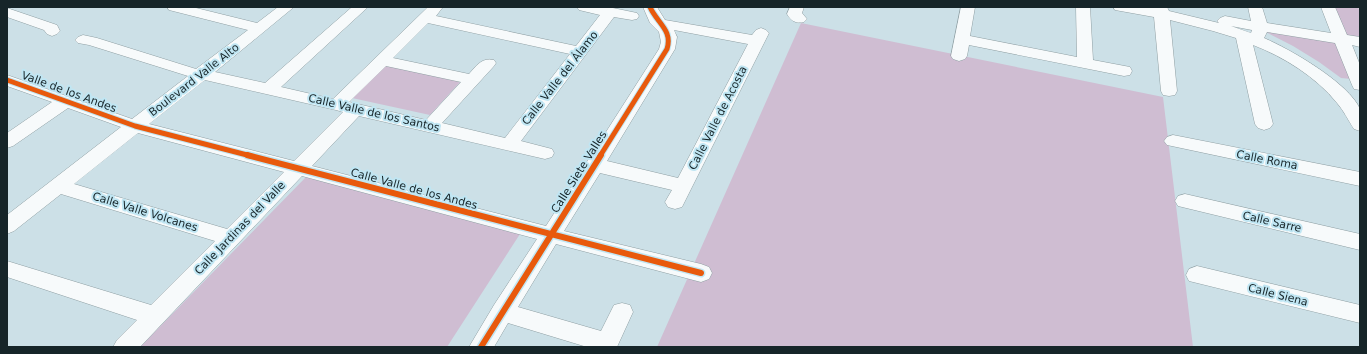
<svg xmlns="http://www.w3.org/2000/svg" width="1367" height="354" font-family="'DejaVu Sans',sans-serif">
	<style>
		.green { fill: #cfbdd2 }
		.lines { fill: none; stroke-linecap: round; stroke-linejoin: round }
		.minor-casing { stroke: #8f9fa3; stroke-width: 1 }
		.minor { fill: #f7fafb; fill-rule: evenodd }
		.cycleway-far1-casing { stroke: #c0e6f3; stroke-width: 7 }
		.cycleway-casing { stroke: #c0e6f3; stroke-width: 9 }
		.cycleway-far1 { stroke: #e8590c; stroke-width: 5 }
		.cycleway { stroke: #e8590c; stroke-width: 6 }
		.labels { text-anchor: middle; dominant-baseline: central; stroke-width: 4; stroke-linejoin: round; paint-order: stroke }
		.street-label { font-size: 11px; fill: #162529; stroke: #c0e6f3 }
	</style>
	<rect width="100%" height="100%" fill="#cce0e7"/>
	<path class="green" d="M1333 7H1355L1360 9V37L1345 35Z
		M801 23 1163 97 1193 347H657Z
		M1260 29 1334 39 1351 79 1341 78 1319 62 1293 46Z
		M386 64 461 81 430 115 352 98Z
		M306 177 520 234 447 347H140Z"/>
	<g class="lines">
		<defs>
			<path id="minor" d="M167 7H192L257 23 278 7H294L215 72 265 83 352 7H368L281 87 333 99 428 7H443L436 16 576 46 600 15 579 10 577 7H608L637 13 639 16 637 19 632 20 614 17 521 141 552 149 554 153 552 157 545 159 359 116 312 166 546 226 659 49 661 42 659 32 650 23 643 7H657L665 20 752 35 756 30 761 28 766 30 769 33 682 207 675 209 668 207 665 202 672 190 600 173 564 231 701 264 709 267 712 273 709 279 701 282 556 244 518 307 601 331 614 305 622 303 630 305 633 312 617 347H587L508 323 494 347H469L494 305 537 239 302 176 140 347H113L117 340 137 320 7 277V261L151 305 215 241 61 194 14 231 7 234V215L121 127 68 108 13 146 7 148V133L52 102 7 86V75L132 119 188 76 89 45 78 43 75 40 78 37 83 35 97 38 196 69 248 30 169 10ZM428 23 570 54 505 138 442 123 494 66 496 63 494 60C482 57 476 66 469 74L393 58ZM674 30 748 44 678 178 607 161 675 49 677 37ZM386 66 461 82 426 120 349 102ZM205 80 336 110 343 112 294 161 149 124ZM138 133 284 172 227 229 74 184Z
				M790 7H804L802 13 807 19 804 22C796 24 791 21 787 14Z
				M961 7H975L970 36 1077 57 1076 7H1090L1093 60 1130 67 1132 71 1130 75 1124 76 969 45 967 56 965 59 959 61 953 59 951 56Z
				M1113 7 1154 8 1155 7H1167L1169 11 1219 23 1217 21 1220 18 1225 16 1251 21 1248 7H1262L1267 23 1331 33 1321 7H1335L1347 35 1360 37V47L1352 45 1360 65V90L1354 89 1352 85 1335 43 1267 32 1264 38C1290 49 1349 83 1360 109 1362 115 1360 125 1360 131L1354 129C1348 120 1344 111 1337 103 1316 77 1284 57 1253 45L1273 124 1270 128 1264 130 1258 128 1255 124 1236 38 1213 31 1170 20 1177 91 1175 95 1169 96 1163 95 1161 91 1154 17 1115 10ZM1231 26 1252 30 1251 33Z
				M7 8 57 25 60 31 57 34 52 36 47 34 44 30 7 17Z
				M1173 135 1360 172V186L1167 145 1164 141 1167 137Z
				M1185 194 1360 234V250L1178 206 1175 201 1178 196Z
				M1197 266 1360 305V323L1189 281 1186 275 1189 269Z"/>
		</defs>
		<use href="#minor" class="minor-casing"/>
		<use href="#minor" class="minor"/>
		<defs>
			<path id="cycleway-far1" d="M7 80 135 126 251 156
				M600 156 667 49C673 30 657 23 650 7"/>
			<path id="cycleway" d="M247 155 701 273
				M481 347 601 155"/>
		</defs>
		<use href="#cycleway-far1" class="cycleway-far1-casing"/>
		<use href="#cycleway" class="cycleway-casing"/>
		<use href="#cycleway-far1" class="cycleway-far1"/>
		<use href="#cycleway" class="cycleway"/>
	</g>
	<g class="labels">
		<g class="street-label">
			<text transform="translate(560 78) rotate(-52)">Calle Valle del Álamo</text>
			<text transform="translate(194 80) rotate(-38)">Boulevard Valle Alto</text>
			<text transform="translate(69 92) rotate(20)">Valle de los Andes</text>
			<text transform="translate(374 113) rotate(13)">Calle Valle de los Santos</text>
			<text transform="translate(718 118) rotate(-63)">Calle Valle de Acosta</text>
			<text transform="translate(1267 160) rotate(11)">Calle Roma</text>
			<text transform="translate(579 172) rotate(-58)">Calle Siete Valles</text>
			<text transform="translate(414 189) rotate(15)">Calle Valle de los Andes</text>
			<text transform="translate(145 212) rotate(17)">Calle Valle Volcanes</text>
			<text transform="translate(1272 222) rotate(13)">Calle Sarre</text>
			<text transform="translate(240 228) rotate(-46)">Calle Jardinas del Valle</text>
			<text transform="translate(1278 295) rotate(14)">Calle Siena</text>
		</g>
	</g>
	<rect width="1367" height="354" fill="none" stroke="#162529" stroke-width="16"/>
</svg>
